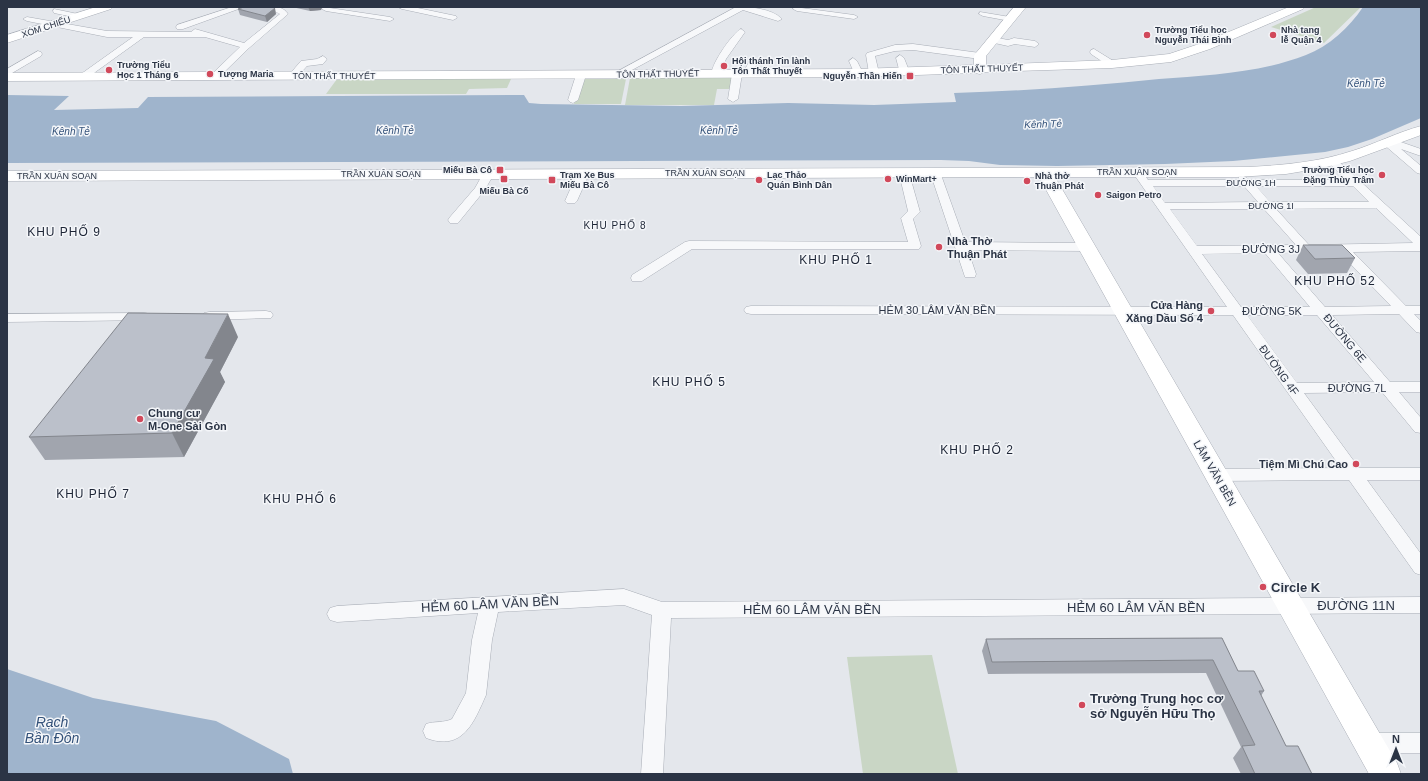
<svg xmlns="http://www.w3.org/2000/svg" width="1428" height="781" font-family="Helvetica,sans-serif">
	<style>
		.green { fill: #c9d6c5 }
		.water { fill: #9fb4cc }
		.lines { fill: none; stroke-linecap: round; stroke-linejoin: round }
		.street-casing { stroke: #a9aeb7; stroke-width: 1 }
		.secondary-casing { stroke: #a9aeb7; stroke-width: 1 }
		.street { fill: #f7f8fa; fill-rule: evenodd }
		.secondary { fill: #fff; fill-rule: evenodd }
		.wall { fill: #a1a5ae }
		.shaded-wall { fill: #83868d }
		.building { fill: #bbc0ca; stroke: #83868d }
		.poi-dot { fill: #d1495b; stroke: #f4f6f9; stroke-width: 1.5 }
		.labels { text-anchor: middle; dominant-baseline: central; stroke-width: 3; stroke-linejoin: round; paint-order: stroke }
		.far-street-label { font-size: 9px; fill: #2b3445; stroke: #f4f6f9 }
		.far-poi-label { font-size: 9px; font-weight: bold; fill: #2b3445; stroke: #f4f6f9; text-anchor: start }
		.far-water-label { font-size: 10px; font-style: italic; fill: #34527a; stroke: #f4f6f9 }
		.far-neighbourhood-label { font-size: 10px; letter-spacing: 1px; fill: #1d2536; stroke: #f4f6f9 }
		.poi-label { font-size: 11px; font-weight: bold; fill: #2b3445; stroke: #f4f6f9; text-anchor: start }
		.street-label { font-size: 11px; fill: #2b3445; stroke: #f4f6f9 }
		.neighbourhood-label { font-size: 12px; letter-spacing: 1px; fill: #1d2536; stroke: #f4f6f9 }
		.near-poi-label { font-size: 13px; font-weight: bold; fill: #2b3445; stroke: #f4f6f9; text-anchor: start }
		.near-street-label { font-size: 13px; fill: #2b3445; stroke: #f4f6f9 }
		.near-water-label { font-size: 14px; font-style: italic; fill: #34527a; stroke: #f4f6f9 }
	</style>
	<rect width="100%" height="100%" fill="#e4e7ec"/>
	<path class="green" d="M1316 7H1361L1324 43 1271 27Z
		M630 78H732L730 89H717L714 105H625Z
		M337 79H511L507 88 469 89 466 94H326Z
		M582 79H626L621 104H574Z
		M932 655 958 774H863L847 657Z"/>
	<path class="water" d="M1363 7H1421V118L1372 139 1348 147 1325 152 1233 161 1165 164 1057 166 1000 165 969 161 941 160 7 163V95L69 96 54 110 138 108 148 97 524 95 529 103 541 104 681 106 788 103 874 105 956 102 954 93C1022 91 1091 86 1159 79 1208 75 1260 73 1306 55 1329 46 1349 28 1363 7Z
		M7 669 93 698 216 721 289 759 293 774H7Z"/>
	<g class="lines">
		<defs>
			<path id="street" d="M232 7H244L183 29H177L176 27 177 25Z
				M266 7C275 7 283 6 288 14L249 48 218 78H212L210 76 212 74 240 47 205 37H144L87 78 84 79 79 76 81 74 133 37H107L27 21 23 19 27 17 107 31 191 32 195 29 244 43 280 14Z
				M323 7 390 17 394 19 390 21 326 11 322 9Z
				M398 7H413L456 16 457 18 453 20 402 9Z
				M736 7C750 7 771 8 782 19L778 21 743 10 619 77 616 78 611 75Z
				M794 7 854 15 858 17 854 19 797 11 793 9Z
				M54 9 78 14 82 16 78 18 54 13 53 11Z
				M980 12 1010 17 1014 19 1010 21 983 16 979 14Z
				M741 29 745 32 726 59 720 74 718 76H712C708 68 733 32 741 29Z
				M993 37 1008 40 1014 38 1035 41 1039 44 1035 47 1015 44 1008 46 990 42 989 40Z
				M913 44 980 53 984 56 980 59 913 50 895 51 875 56 879 73 874 76 869 73 866 55 867 53 895 45Z
				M1094 49 1115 62 1116 64 1115 66H1109L1091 54 1090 52 1091 50Z
				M38 51 41 52 42 54 41 56 7 76V69Z
				M900 55 904 58 910 73 908 75H902L900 73 896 58Z
				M323 56 327 59 323 64 307 66 296 78 293 79 288 76 301 61 317 59Z
				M754 57 758 60 753 73 751 75H745L743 73 750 60Z
				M853 58 857 61 863 73 861 75H855L849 61Z
				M737 71 742 74 738 99 733 102 728 99 732 74Z
				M581 72 586 75 578 100 573 103 570 102 568 100 576 75Z
				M1392 139 1421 149V156L1401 149 1421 166V174L1417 173 1382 143 1383 141Z
				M1333 159 1337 160 1421 237V251L1353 252 1406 306H1421V314H1414L1421 321V333L1416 332 1399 314 1332 315 1390 382H1421V392H1399L1421 418V433L1415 432 1382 392 1304 393 1359 468H1421V480H1367L1421 554V575L1415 573 1349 480 1216 481 1210 479 1208 475 1210 471 1216 469 1341 468 1233 315 751 314 746 313 744 310 746 307 751 306 1227 307 1133 173 1134 171H1142L1148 180H1238L1239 177 1243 176 1250 180H1346L1328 162ZM1153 186H1244L1258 202 1165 203ZM1256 186H1353L1369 202H1270ZM1376 208 1413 243 1309 245 1276 209ZM1170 209H1264L1296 245 1197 246ZM1339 252 1391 306 1325 307 1278 253ZM1265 253 1310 307H1241L1202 254ZM1247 315H1317L1374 382 1297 383Z
				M935 169 940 172 965 242 1086 243 1090 244 1092 247 1090 250 1086 251 968 250 976 274 975 277H965L930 172Z
				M904 170 909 173 920 212 913 219 921 246 919 249H692L642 281H632L631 278 632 275 685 242 689 241 908 242 901 218 908 211 899 173Z
				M488 171 494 174 484 191 458 223H450L448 220 450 217 475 188 484 172Z
				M583 171 589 174 577 201 575 203H567L565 201 577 174Z
				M266 311 271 312 273 315 271 318 209 320 204 319 202 316 204 313 209 312Z
				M145 313 150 314 152 317 150 320 7 322V314Z
				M624 589 662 602 1421 597V613L671 618 663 774H641L652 615 624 605 498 612 492 640 486 695C474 722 463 752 426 738L423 731 426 724C435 721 444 723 452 719L466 693 472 640 478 613 337 622 330 620 327 614 330 608 337 606Z
				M1368 733H1421V753H1368L1360 750 1357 743 1360 736Z"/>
			<path id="secondary" d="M96 7H113L111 9 7 43V35Z
				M1014 7H1026L986 56V65L1112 60 1169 54 1202 43 1289 7H1305L1303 9 1210 49 1171 62 1112 68 985 72 980 74 975 73 858 77 7 81V73L858 69 974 65V56L976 53Z
				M1421 126V135L1350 161 1322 168 1286 174 1237 177H1055L1397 763 1401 774H1369L1039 177 7 181V171L1249 167C1284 165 1319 162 1352 151 1375 144 1398 132 1421 126Z"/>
		</defs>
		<use href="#street" class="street-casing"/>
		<use href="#secondary" class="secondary-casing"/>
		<use href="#street" class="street"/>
		<use href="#secondary" class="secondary"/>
	</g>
	<path class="wall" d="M292 7H322L321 10 310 11Z
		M238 9 276 14 267 22 240 15Z
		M1303 245 1355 258 1347 273 1308 274 1296 260Z
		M238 337 220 372 225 382 184 457 45 460 29 437Z
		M1222 638 1238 671 1264 691 1261 696 1286 746 1312 774H1241L1233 758 1241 747 1206 673 988 674 982 651 986 639Z"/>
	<path class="shaded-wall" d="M308 7H322L321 10 310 11Z
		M275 8 276 14 267 22 265 16Z
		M228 314 238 337 220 372 225 382 184 457 172 433 205 358Z"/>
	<path class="building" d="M244 7H273L275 8 265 16 238 9Z
		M1303 245H1342L1355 258 1315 259Z
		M128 313 228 314 205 358 214 359 172 433 29 437Z
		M1222 638 1238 671H1254L1264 691H1259L1286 746H1298L1312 774H1255L1242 746 1255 745 1213 660 992 662 986 639Z"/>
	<g class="poi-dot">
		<circle cx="1147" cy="35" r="4"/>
		<circle cx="1273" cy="35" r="4"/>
		<circle cx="724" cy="66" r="4"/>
		<circle cx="109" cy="70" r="4"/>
		<circle cx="210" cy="74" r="4"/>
		<rect x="906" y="72" width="8" height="8" rx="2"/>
		<rect x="496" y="166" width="8" height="8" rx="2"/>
		<circle cx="1382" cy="175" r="4"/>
		<rect x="500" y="175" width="8" height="8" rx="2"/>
		<circle cx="888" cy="179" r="4"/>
		<rect x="548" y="176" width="8" height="8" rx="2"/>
		<circle cx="759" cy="180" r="4"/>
		<circle cx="1027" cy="181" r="4"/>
		<circle cx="1098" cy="195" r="4"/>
		<circle cx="939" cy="247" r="4"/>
		<circle cx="1211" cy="311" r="4"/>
		<circle cx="140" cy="419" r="4"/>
		<circle cx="1356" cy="464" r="4"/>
		<circle cx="1263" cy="587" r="4"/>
		<circle cx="1082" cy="705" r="4"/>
	</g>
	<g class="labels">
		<g class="far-street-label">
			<text transform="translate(46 27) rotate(-18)">XÓM CHIẾU</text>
			<text transform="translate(982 69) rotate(-2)">TÔN THẤT THUYẾT</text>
			<text transform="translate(658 74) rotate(-1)">TÔN THẤT THUYẾT</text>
			<text x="334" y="76">TÔN THẤT THUYẾT</text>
			<text x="1137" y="172">TRẦN XUÂN SOẠN</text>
			<text x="705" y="173">TRẦN XUÂN SOẠN</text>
			<text x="381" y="174">TRẦN XUÂN SOẠN</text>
			<text x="57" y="176">TRẦN XUÂN SOẠN</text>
			<text x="1251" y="183">ĐƯỜNG 1H</text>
			<text x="1271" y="206">ĐƯỜNG 1I</text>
		</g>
		<g class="far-poi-label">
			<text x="1155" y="30">Trường Tiểu học<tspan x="1155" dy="10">Nguyễn Thái Bình</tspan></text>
			<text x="1281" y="30">Nhà tang<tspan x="1281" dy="10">lễ Quận 4</tspan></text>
			<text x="732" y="61">Hội thánh Tin lành<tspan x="732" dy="10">Tôn Thất Thuyết</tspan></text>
			<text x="117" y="65">Trường Tiểu<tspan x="117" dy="10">Học 1 Tháng 6</tspan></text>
			<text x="218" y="74">Tượng Maria</text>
			<text x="902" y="76" text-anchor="end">Nguyễn Thần Hiến</text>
			<text x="492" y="170" text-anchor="end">Miếu Bà Cô</text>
			<text x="1374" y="170" text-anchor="end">Trường Tiểu học<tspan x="1374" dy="10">Đặng Thùy Trâm</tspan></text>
			<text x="560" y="175">Trạm Xe Bus<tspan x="560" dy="10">Miếu Bà Cô</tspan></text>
			<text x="767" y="175">Lạc Thảo<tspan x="767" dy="10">Quán Bình Dân</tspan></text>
			<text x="1035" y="176">Nhà thờ<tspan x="1035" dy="10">Thuận Phát</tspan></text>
			<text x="896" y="179">WinMart+</text>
			<text x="504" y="191" text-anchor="middle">Miếu Bà Cố</text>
			<text x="1106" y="195">Saigon Petro</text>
		</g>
		<g class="far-water-label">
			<text x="1366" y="83">Kênh Tẻ</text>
			<text transform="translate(1043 124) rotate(-2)">Kênh Tẻ</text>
			<text x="395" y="130">Kênh Tẻ</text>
			<text x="719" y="130">Kênh Tẻ</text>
			<text x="71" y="131">Kênh Tẻ</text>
		</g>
		<g class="far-neighbourhood-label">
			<text x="615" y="225">KHU PHỐ 8</text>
		</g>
		<g class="poi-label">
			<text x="947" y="241">Nhà Thờ<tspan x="947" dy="13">Thuận Phát</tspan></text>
			<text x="1203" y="305" text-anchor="end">Cửa Hàng<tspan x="1203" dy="13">Xăng Dầu Số 4</tspan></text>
			<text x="148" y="413">Chung cư<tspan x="148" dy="13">M-One Sài Gòn</tspan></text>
			<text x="1348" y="464" text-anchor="end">Tiệm Mì Chú Cao</text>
		</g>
		<g class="street-label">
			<text x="1271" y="249">ĐƯỜNG 3J</text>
			<text x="937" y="310">HẺM 30 LÂM VĂN BỀN</text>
			<text x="1272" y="311">ĐƯỜNG 5K</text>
			<text transform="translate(1345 338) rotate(50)">ĐƯỜNG 6E</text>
			<text transform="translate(1279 370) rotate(54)">ĐƯỜNG 4F</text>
			<text x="1357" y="388">ĐƯỜNG 7L</text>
			<text transform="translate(1215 473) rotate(60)">LÂM VĂN BỀN</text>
		</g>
		<g class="neighbourhood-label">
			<text x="64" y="232">KHU PHỐ 9</text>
			<text x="836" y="260">KHU PHỐ 1</text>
			<text x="1335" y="281">KHU PHỐ 52</text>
			<text x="689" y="382">KHU PHỐ 5</text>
			<text x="977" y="450">KHU PHỐ 2</text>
			<text x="93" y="494">KHU PHỐ 7</text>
			<text x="300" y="499">KHU PHỐ 6</text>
		</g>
		<g class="near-poi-label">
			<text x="1271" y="587">Circle K</text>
			<text x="1090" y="698">Trường Trung học cơ<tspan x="1090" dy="15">sở Nguyễn Hữu Thọ</tspan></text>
		</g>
		<g class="near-street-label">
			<text transform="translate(490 604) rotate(-3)">HẺM 60 LÂM VĂN BỀN</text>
			<text x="1356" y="605">ĐƯỜNG 11N</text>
			<text x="1136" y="607">HẺM 60 LÂM VĂN BỀN</text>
			<text x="812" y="609">HẺM 60 LÂM VĂN BỀN</text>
		</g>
		<g class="near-water-label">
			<text x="52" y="722">Rạch<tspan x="52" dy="16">Bần Đôn</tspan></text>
		</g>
	</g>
	<rect width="1428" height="781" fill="none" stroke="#2b3445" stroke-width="16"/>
	<g transform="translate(1396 749)" stroke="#f4f6f9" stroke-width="3" paint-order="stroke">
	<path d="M0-3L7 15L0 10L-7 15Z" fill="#2b3445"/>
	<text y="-6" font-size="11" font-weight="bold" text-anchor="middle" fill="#2b3445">N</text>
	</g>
</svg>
